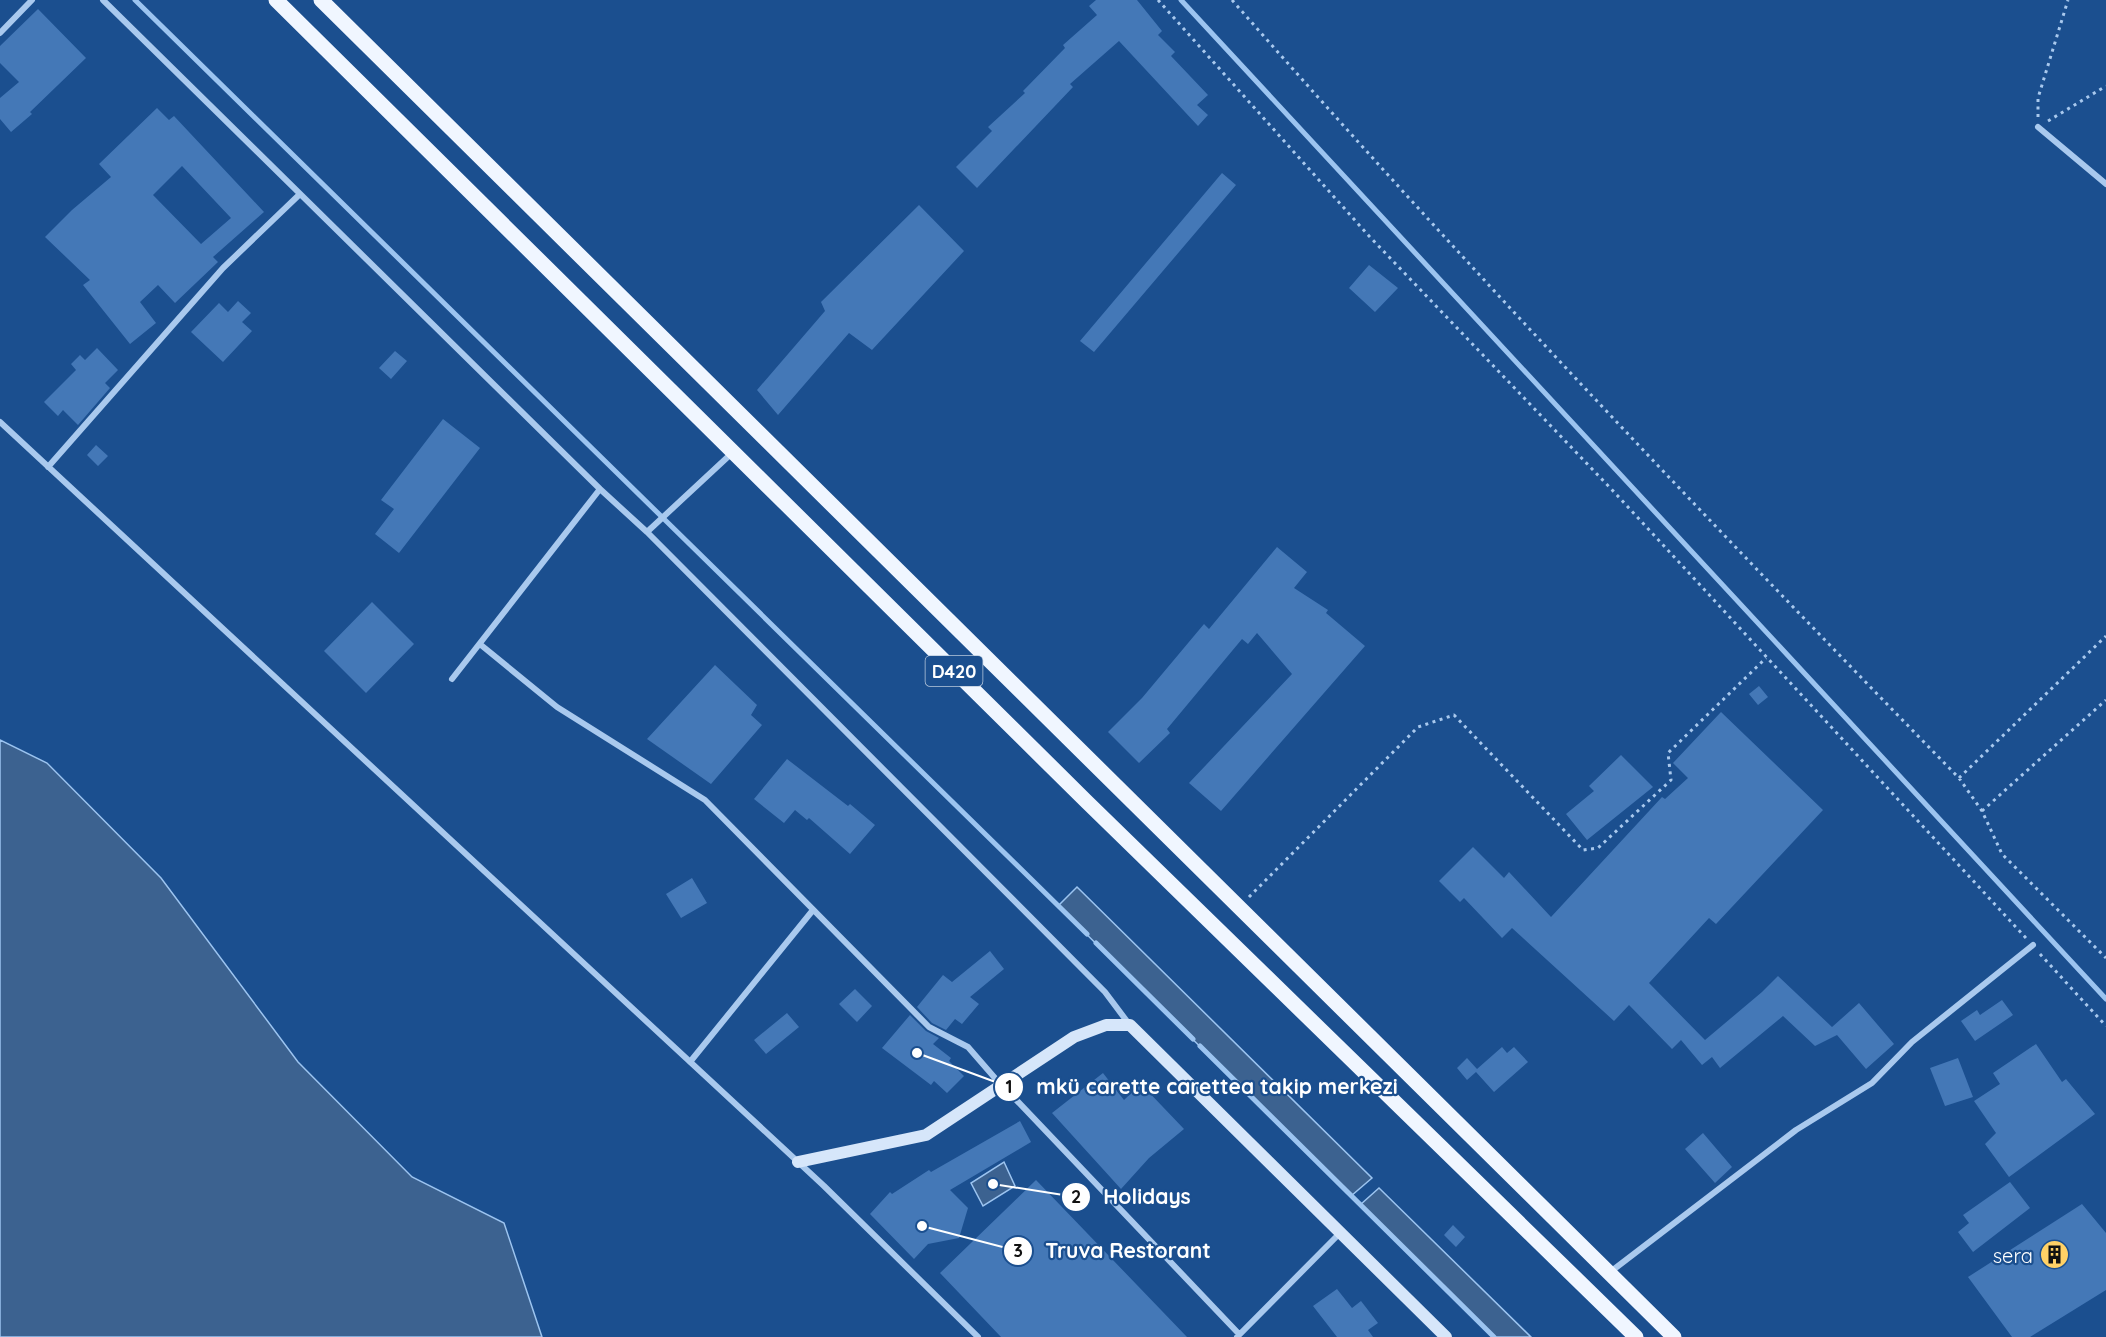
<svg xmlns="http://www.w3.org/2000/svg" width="2106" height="1337" font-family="Quicksand,sans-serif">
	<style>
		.water { fill: #3c6290; stroke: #9cc4f0; stroke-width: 1.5 }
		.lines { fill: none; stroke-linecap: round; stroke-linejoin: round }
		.stream { stroke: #9cc4f0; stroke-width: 5 }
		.building { fill: #4478b7; fill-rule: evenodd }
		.path { stroke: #a9c9ee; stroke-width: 3; stroke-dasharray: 3 4.5; stroke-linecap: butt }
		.street { stroke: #a9c9ee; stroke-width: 6 }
		.secondary { stroke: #d6e6fa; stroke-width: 12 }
		.primary { stroke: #f0f6ff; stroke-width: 15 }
		.labels { text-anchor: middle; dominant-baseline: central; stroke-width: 4.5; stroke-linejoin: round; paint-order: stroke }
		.shield { fill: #1b4f8f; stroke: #bbcadd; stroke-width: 1.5 }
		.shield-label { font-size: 18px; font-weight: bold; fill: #fff }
		.poi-label { font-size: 20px; fill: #fff; stroke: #1b4f8f; text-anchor: end }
		.leader { fill: none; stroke: #fff; stroke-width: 2 }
		.callout-dot { fill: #fff; stroke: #1b4f8f; stroke-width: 2 }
		.mark-label { font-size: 18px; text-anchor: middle; font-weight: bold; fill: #111 }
		.callout-label { font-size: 21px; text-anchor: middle; font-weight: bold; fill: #fff; stroke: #1b4f8f; stroke-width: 4.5; stroke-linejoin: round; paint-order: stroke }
	</style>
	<rect width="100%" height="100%" fill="#1b4f8f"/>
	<path class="water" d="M0 740 47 763 161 878 298 1062 412 1177 504 1223 542 1337H0Z
		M1077 887 1372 1178 1351 1196 1058 906Z
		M1004 1162 1015 1186 983 1206 971 1183Z
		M1379 1188 1531 1337H1495L1360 1205Z"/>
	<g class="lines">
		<path class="stream" d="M135 0 1087 934
			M1181 0 2106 999
			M1096 943 1193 1039
			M1200 1046 1494 1337"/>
	</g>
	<path class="building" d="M1096 0H1137L1162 31 1158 35 1175 52 1171 56 1208 95 1197 105 1208 115 1198 126 1119 41 1070 84 1073 87 977 188 956 167 992 131 988 127 1025 93 1023 91 1065 48 1063 45 1097 15 1089 6Z
		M38 9 86 58 30 112 32 114 11 132 0 119V98L19 82 0 63V46Z
		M157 108 169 120 174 116 264 212 213 257 218 262 175 303 158 285 140 302 156 323 130 344 83 285 90 280 45 237 72 210 111 177 99 164ZM182 166 231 218 201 244 153 195Z
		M1222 173 1236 185 1094 352 1080 341Z
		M919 205 964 251 872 350 849 333 778 415 757 390 825 311 821 302Z
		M1369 265 1398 288 1375 312 1349 288Z
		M238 301 251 313 242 322 252 331 223 362 191 332 219 303 228 312Z
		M97 348 118 370 105 383 110 388 78 425 63 410 58 416 44 402 76 370 71 364 80 355 85 360Z
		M395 351 407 361 391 379 379 368Z
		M443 419 480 448 399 553 375 534 394 509 381 500Z
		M96 445 108 456 98 466 87 455Z
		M1277 547 1307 572 1294 588 1328 610 1326 613 1365 646 1221 811 1189 783 1292 674 1257 633 1248 644 1242 639 1167 729 1170 733 1139 763 1108 732 1142 698 1204 624 1209 629Z
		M372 602 414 644 366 693 324 651Z
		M715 665 757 705 751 715 762 725 711 784 647 739Z
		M1759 686 1768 697 1758 705 1749 694Z
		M1721 712 1823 810 1716 924 1709 918 1649 983 1705 1040 1762 992 1778 976 1832 1027 1859 1003 1894 1044 1866 1069 1837 1035 1815 1046 1783 1016 1720 1068 1712 1057 1702 1065 1681 1040 1672 1049 1629 1005 1614 1021 1512 928 1502 938 1464 898 1460 902 1439 881 1473 847 1504 878 1509 872 1551 917 1662 797 1665 799 1688 778 1673 763Z
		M1621 755 1653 787 1587 840 1566 814 1594 791 1589 786Z
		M787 759 848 806 850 804 875 825 850 854 809 818 807 820 795 810 784 823 754 799Z
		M692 878 707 903 681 918 666 894Z
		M990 951 1004 969 970 997 979 1004 962 1024 955 1019 946 1030 932 1023 917 1007 943 975 952 982Z
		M855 989 872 1006 857 1022 839 1004Z
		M2002 1000 2013 1015 1975 1041 1961 1021 1977 1010 1980 1015Z
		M787 1013 799 1027 766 1054 754 1040Z
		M910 1015 926 1031 939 1038 933 1044 951 1058 949 1061 964 1076 947 1093 934 1081 931 1085 882 1048Z
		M2036 1044 2062 1082 2066 1079 2095 1114 2009 1177 1985 1144 1996 1133 1974 1101 2000 1084 1993 1073Z
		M1502 1047 1507 1053 1514 1047 1528 1062 1494 1092 1476 1072 1467 1080 1457 1068 1467 1058 1477 1069Z
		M1958 1058 1973 1097 1945 1106 1930 1068Z
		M1103 1073 1124 1100 1141 1084 1184 1129 1149 1158 1121 1189 1052 1113Z
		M1020 1121 1031 1142 950 1190 968 1208 959 1238 928 1244 914 1259 870 1214 890 1192 892 1194 929 1170 931 1172Z
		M1703 1133 1732 1167 1715 1183 1685 1149Z
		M1036 1180 1187 1337H1001L940 1273Z
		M2010 1182 2030 1208 1973 1252 1958 1232 1969 1223 1963 1215Z
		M2082 1204 2106 1233V1290L2030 1337H2012L1968 1277Z
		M1453 1225 1465 1237 1456 1247 1444 1235Z
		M1337 1289 1352 1308 1361 1301 1378 1323 1368 1330 1373 1337H1337L1313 1306Z"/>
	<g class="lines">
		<path class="path" d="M1158 0 1369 236 1616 494 2026 938
			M1232 0C1466 267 1711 524 1959 778L1982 811 2002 854 2106 958
			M2038 117V98L2068 0
			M2048 121 2106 86
			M1959 778 2106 636
			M1982 811 2106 700
			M1249 897 1418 727 1454 715 1583 850 1598 848 1671 780 1668 753 1766 658
			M2040 954 2106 1026"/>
		<path class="street" d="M103 0 600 489 647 532 1105 992 1129 1024
			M0 33 32 0
			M2038 127 2106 184
			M0 422 824 1186 978 1337
			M48 467 223 268 300 194
			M647 532 732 453
			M481 645 557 707 705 800 929 1027 968 1047 1001 1085
			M452 679 600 489
			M690 1062 813 910
			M1002 1085 1239 1334
			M1609 1273 1796 1130 1872 1083 1912 1042 2033 945
			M1237 1337 1340 1233"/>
		<path class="secondary" d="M798 1162 926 1135 1074 1037 1106 1025H1130L1446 1337"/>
		<path class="primary" d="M276 0 1087 802 1636 1337
			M321 0 1674 1337"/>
	</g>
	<defs>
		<symbol id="building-disc" viewBox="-11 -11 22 22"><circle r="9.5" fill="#ffd166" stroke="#1b4f8f"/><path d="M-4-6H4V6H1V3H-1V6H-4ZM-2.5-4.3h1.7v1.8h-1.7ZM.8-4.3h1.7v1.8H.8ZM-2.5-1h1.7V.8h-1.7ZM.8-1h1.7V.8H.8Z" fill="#111"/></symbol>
	</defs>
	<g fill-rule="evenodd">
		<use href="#building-disc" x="2038" y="1238" width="33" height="33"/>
	</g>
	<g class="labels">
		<rect class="shield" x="925.5" y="656" width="57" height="30" rx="4.5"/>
		<g class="shield-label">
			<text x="954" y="671">D420</text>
		</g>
		<g class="poi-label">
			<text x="2033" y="1255">sera</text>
		</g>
	</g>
	<path class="leader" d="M917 1053L1009 1087M993 1184L1076 1197M922 1226L1018 1251"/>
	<g class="callout-dot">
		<circle cx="917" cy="1053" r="6"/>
		<circle cx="993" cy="1184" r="6"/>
		<circle cx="922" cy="1226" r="6"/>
		<circle cx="1009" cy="1087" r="15"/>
		<circle cx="1076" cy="1197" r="15"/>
		<circle cx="1018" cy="1251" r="15"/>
	</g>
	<g class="mark-label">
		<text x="1009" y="1093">1</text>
		<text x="1076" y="1203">2</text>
		<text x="1018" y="1257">3</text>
	</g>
	<g class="callout-label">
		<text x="1217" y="1094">mkü carette carettea takip merkezi</text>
		<text x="1147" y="1204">Holidays</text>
		<text x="1128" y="1258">Truva Restorant</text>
	</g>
</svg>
